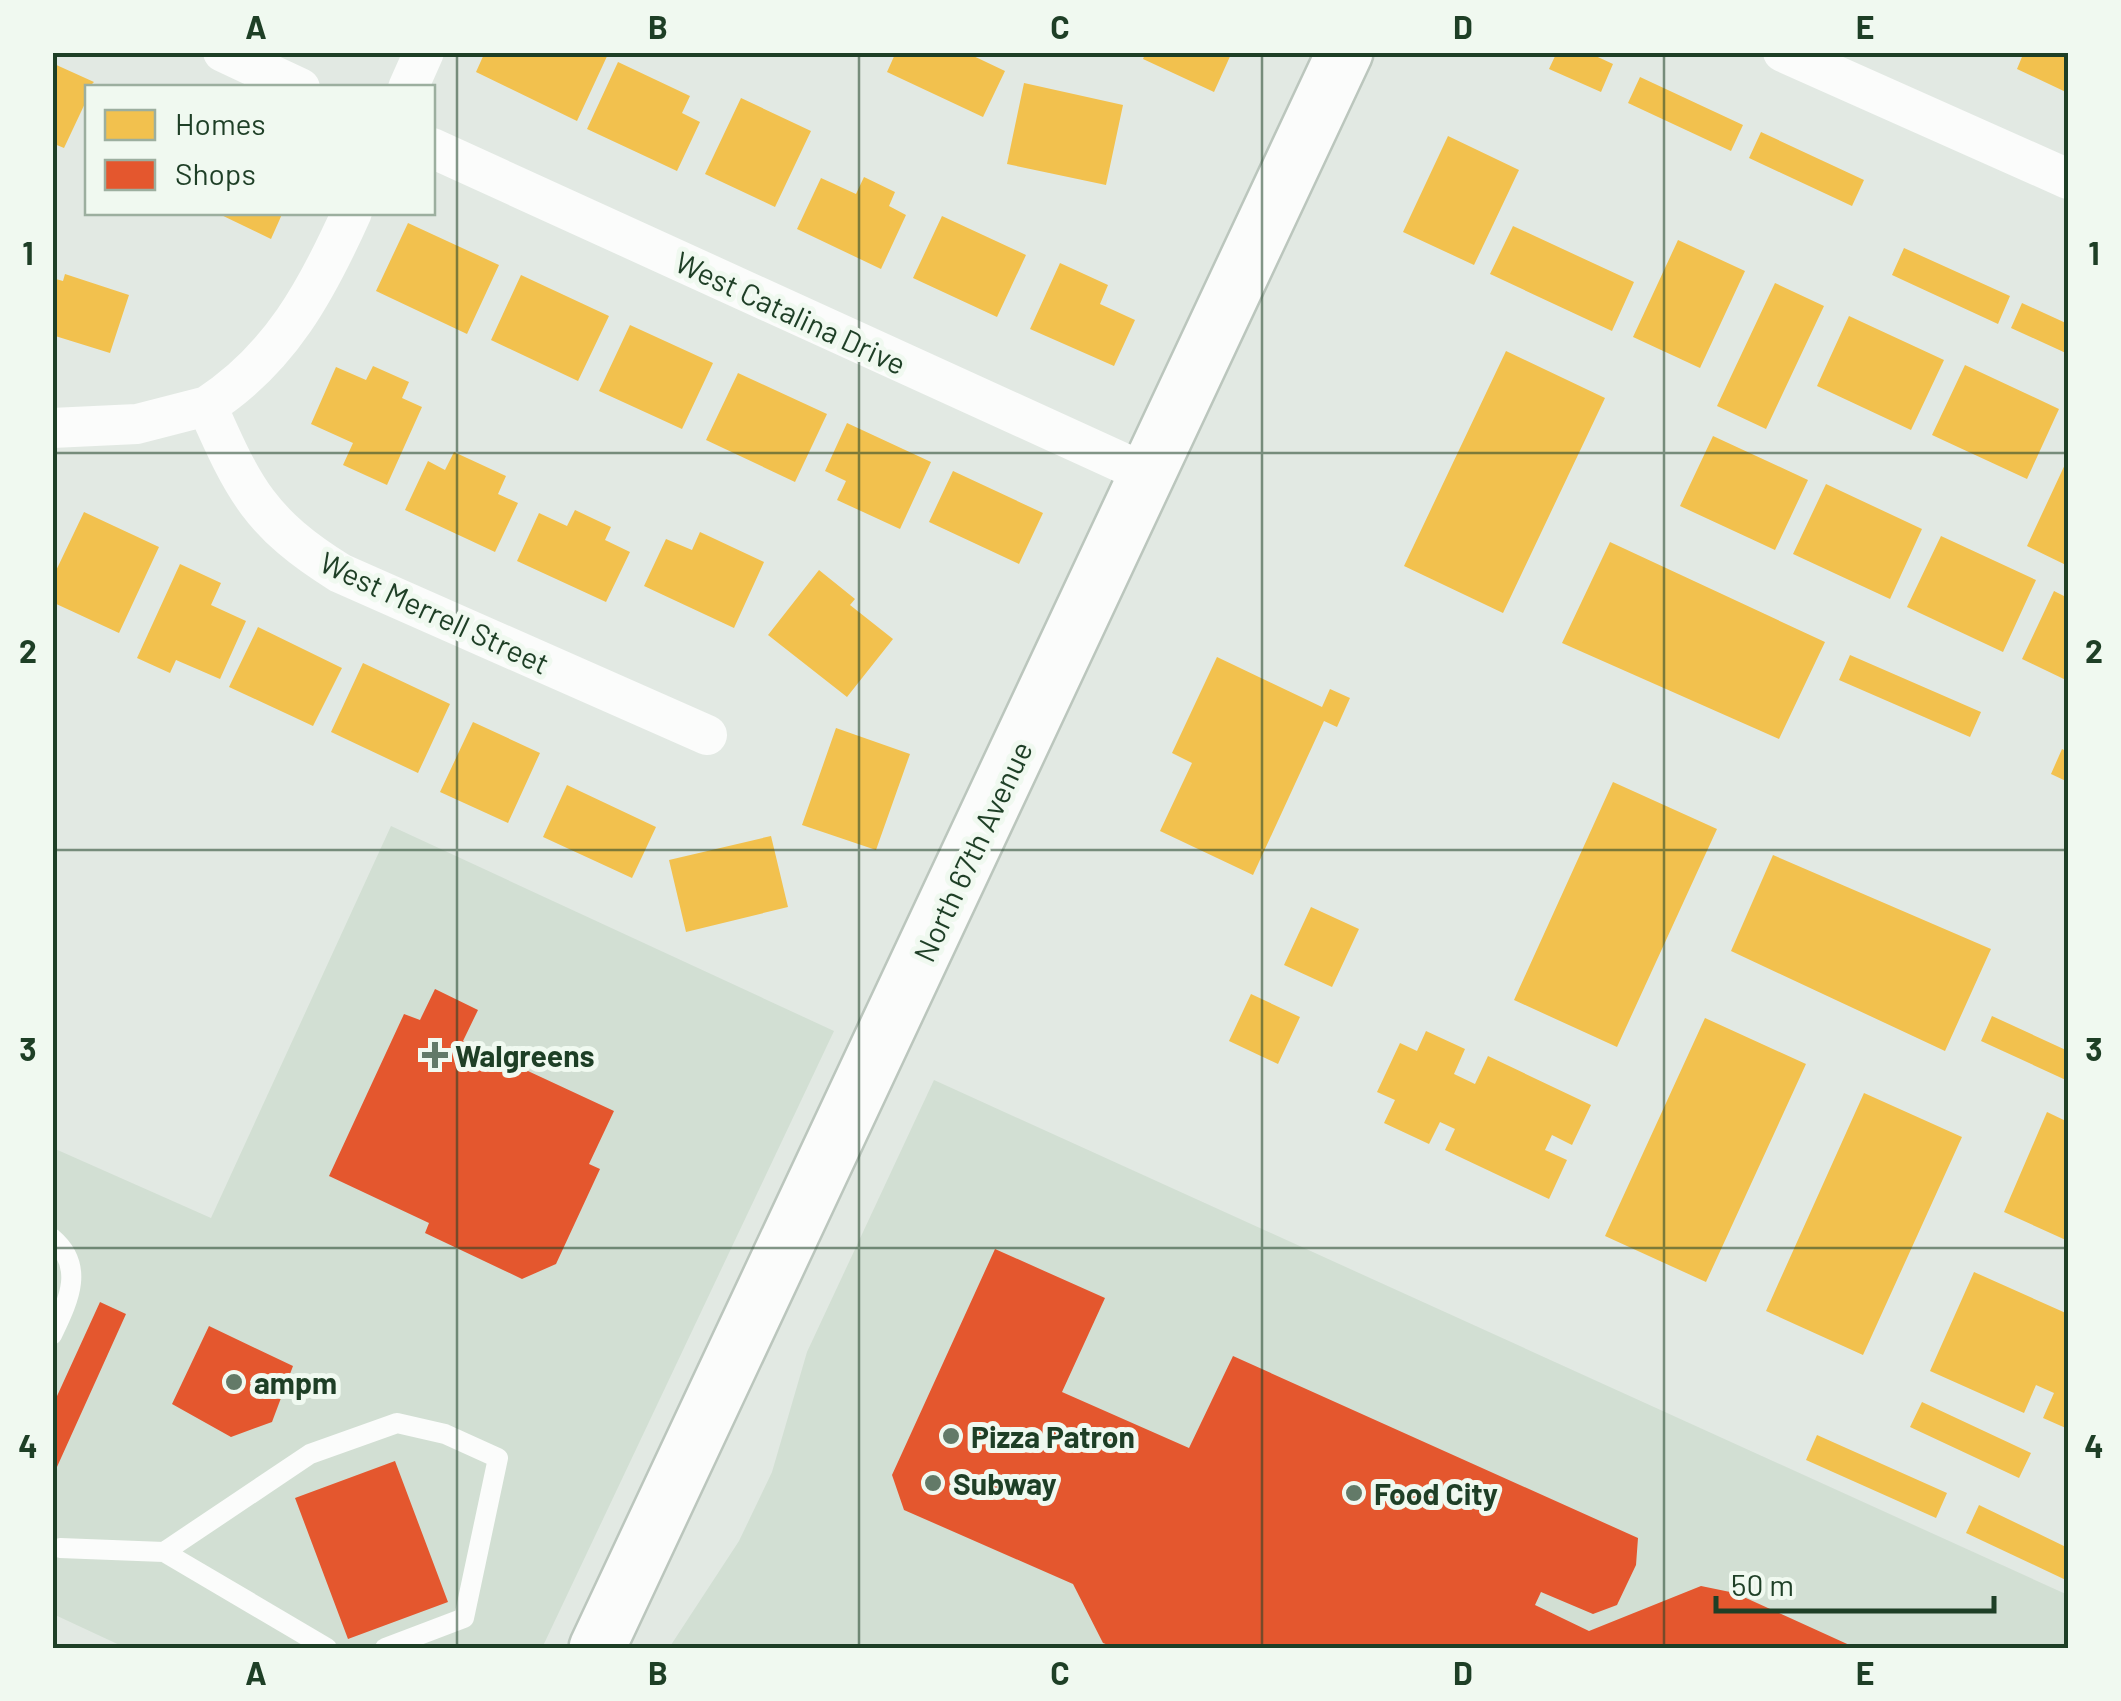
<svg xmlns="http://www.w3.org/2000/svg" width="2121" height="1701" font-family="Barlow,sans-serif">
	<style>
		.built { fill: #d2dfd3 }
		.homes { fill: #f2c14e }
		.shops { fill: #e4572e }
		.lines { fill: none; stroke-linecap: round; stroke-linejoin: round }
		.secondary-casing { stroke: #bbc6bd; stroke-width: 60 }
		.lane { stroke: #fbfcfb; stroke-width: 20 }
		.street { stroke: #fbfcfb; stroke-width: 40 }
		.secondary { stroke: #fbfcfb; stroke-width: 55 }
		.grid { fill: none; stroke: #1e3f26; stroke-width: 2.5; stroke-opacity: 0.55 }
		.poi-dot { fill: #637a68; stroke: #f0f9f0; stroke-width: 4 }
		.labels { text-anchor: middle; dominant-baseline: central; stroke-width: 10; stroke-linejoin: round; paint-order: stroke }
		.street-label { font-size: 30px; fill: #1e3f26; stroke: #f0f9f0 }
		.poi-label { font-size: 30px; font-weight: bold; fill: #1e3f26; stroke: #f0f9f0; text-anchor: start }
		.neatline { fill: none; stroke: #1e3f26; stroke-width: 4 }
		.grid-label { font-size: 32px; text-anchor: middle; font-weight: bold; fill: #1e3f26 }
	</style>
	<rect width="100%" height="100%" fill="#e2e9e3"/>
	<path class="built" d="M391 826 834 1031 542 1648H126L53 1614V1148L211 1218Z
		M934 1080 2068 1595V1648H669L739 1541 772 1472 807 1352Z"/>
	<path class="homes" d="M485 52H609L577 121 476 72Z
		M896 52H965L1005 71 983 117 887 72Z
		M1146 52H1232L1214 92 1143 59Z
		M1557 52H1587L1613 64 1601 92 1549 69Z
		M2024 52H2068V93L2017 69Z
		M618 62 690 96 682 113 700 122 677 171 587 129Z
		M52 63 94 82 88 88V97L64 148 52 143Z
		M1640 77 1743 125 1731 151 1628 103Z
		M1024 83 1123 105 1106 185 1007 164Z
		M741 98 811 131 775 207 705 174Z
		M1761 132 1864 180 1852 206 1749 158Z
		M1448 136 1519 170 1474 265 1403 232Z
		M864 177 895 192 889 206 906 215 881 269 797 229 821 178 856 194Z
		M215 212H283L271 239Z
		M942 216 1026 255 997 317 913 278Z
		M408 223 499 265 467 334 376 291Z
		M1513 226 1634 282 1612 331 1490 274Z
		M1678 240 1745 271 1700 368 1633 337Z
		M1904 248 2010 296 1998 324 1892 275Z
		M1060 263 1108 285 1100 304 1135 320 1114 366 1030 329Z
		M65 274 129 295 110 353 52 335V278L63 281Z
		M521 275 609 316 578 381 491 340Z
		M1775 283 1824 306 1766 429 1717 406Z
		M2022 303 2068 324V354L2011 328Z
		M1849 316 1944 360 1911 430 1817 386Z
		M630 325 713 363 682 429 599 391Z
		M1506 351 1605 398 1503 613 1404 566Z
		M1965 365 2059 409 2027 479 1932 435Z
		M373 366 409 382 402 398 422 407 387 485 343 465 353 443 311 424 336 367 366 380Z
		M738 373 827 414 795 482 706 440Z
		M847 423 931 462 900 529 837 500 846 481 825 471Z
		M1713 436 1808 480 1775 550 1680 506Z
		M454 452 506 476 498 494 518 503 495 552 405 510 428 461 445 470Z
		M2068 458V566L2027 546Z
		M953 471 1043 513 1019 564 929 522Z
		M1826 484 1922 529 1890 599 1793 554Z
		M575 510 611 527 605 540 630 552 606 602 517 561 539 513 567 526Z
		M84 512 159 547 119 633 52 602V579Z
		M700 532 764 562 734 628 644 586 666 539 692 550Z
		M1941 536 2036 580 2003 652 1907 607Z
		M1610 542 1825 642 1779 739 1562 643Z
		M180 564 221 583 211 605 246 621 220 679 176 660 170 673 137 658Z
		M819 570 855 599 850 605 893 639 847 697 768 635Z
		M2054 591 2068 598V681L2022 659Z
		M258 627 342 668 313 726 229 687Z
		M1850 655 1981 712 1970 737 1839 680Z
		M1217 657 1322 707 1330 689 1350 698 1337 727 1324 721 1253 875 1160 831 1192 763 1172 753Z
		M363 663 450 704 418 773 331 732Z
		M473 722 540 753 508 823 440 792Z
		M836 728 910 754 876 850 802 825Z
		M2062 749 2068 752V782L2051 774Z
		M1613 782 1717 829 1617 1047 1514 1000Z
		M567 785 656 827 632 878 543 837Z
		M771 836 788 907 686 932 669 860Z
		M1773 855 1991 949 1945 1051 1731 951Z
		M1311 907 1359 929 1332 987 1284 965Z
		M1251 994 1300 1017 1278 1064 1229 1041Z
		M1992 1016 2068 1051V1081L1981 1041Z
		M1705 1018 1806 1064 1706 1282 1605 1236Z
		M1426 1031 1465 1049 1454 1074 1475 1084 1488 1056 1591 1105 1572 1145 1552 1135 1545 1150 1567 1160 1549 1199 1445 1150 1455 1129 1440 1122 1429 1144 1384 1123 1395 1100 1377 1092 1400 1043 1417 1051Z
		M1864 1093 1962 1137 1863 1355 1766 1311Z
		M2047 1112 2068 1122V1241L2004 1212Z
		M1974 1272 2068 1314V1429L2043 1418 2054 1393 2036 1385 2024 1413 1930 1371Z
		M1922 1402 2031 1453 2019 1478 1910 1427Z
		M1817 1435 1947 1493 1936 1518 1806 1460Z
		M1979 1505 2068 1548V1581L1966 1533Z"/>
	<path class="shops" d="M435 989 478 1010 463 1041 614 1111 589 1164 600 1169 556 1264 522 1279 425 1233 429 1223 329 1176 404 1014 420 1020Z
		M995 1249 1105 1298 1062 1392 1189 1448 1233 1356 1638 1538 1636 1565 1617 1605 1593 1614 1541 1592 1535 1605 1589 1631 1701 1586 1735 1593 1856 1648H1116L1103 1643 1073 1584 904 1510 892 1475Z
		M100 1302 126 1314 52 1478V1407Z
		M209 1326 293 1366 272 1422 231 1437 172 1404Z
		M395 1461 448 1602 348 1639 295 1498Z"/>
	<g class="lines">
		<defs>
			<path id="secondary" d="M597 1648 1345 52"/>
		</defs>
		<use href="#secondary" class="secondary-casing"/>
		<path class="lane" d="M52 1238C86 1267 68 1301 52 1335
			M60 1548 164 1552 310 1454 397 1423 445 1434 498 1458 464 1618 385 1648
			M164 1552 327 1648"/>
		<path class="street" d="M223 52 300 88
			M1783 52 2068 179
			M408 88 424 52
			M432 148 1149 475
			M207 406C280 359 317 290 352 212
			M52 428 137 424 207 406C244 490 260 523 340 573L707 735"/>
		<use href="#secondary" class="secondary"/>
	</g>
	<path class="grid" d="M457 52V1648M859 52V1648M1262 52V1648M1664 52V1648M52 453H2068M52 850H2068M52 1248H2068"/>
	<g class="poi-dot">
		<path d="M430 1040h10v10h10v10h-10v10h-10v-10h-10v-10h10z"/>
		<circle cx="234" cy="1382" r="10"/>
		<circle cx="951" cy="1436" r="10"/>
		<circle cx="933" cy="1483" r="10"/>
		<circle cx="1354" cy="1493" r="10"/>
	</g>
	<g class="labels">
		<g class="street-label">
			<text transform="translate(791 312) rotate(25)">West Catalina Drive</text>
			<text transform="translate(435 612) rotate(25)">West Merrell Street</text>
			<text transform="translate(972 851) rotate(-65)">North 67th Avenue</text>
		</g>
		<g class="poi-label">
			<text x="455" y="1055">Walgreens</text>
			<text x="254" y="1382">ampm</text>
			<text x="971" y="1436">Pizza Patron</text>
			<text x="953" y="1483">Subway</text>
			<text x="1374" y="1493">Food City</text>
		</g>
	</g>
	<rect width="2121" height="1701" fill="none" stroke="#f0f9f0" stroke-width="110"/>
	<rect x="85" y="85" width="350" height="130" fill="#f0f9f0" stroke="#9caf9f" stroke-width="2.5"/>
	<rect x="105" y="110" width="50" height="30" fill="#f2c14e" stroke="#9caf9f" stroke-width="2.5"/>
	<text x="175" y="135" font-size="30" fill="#1e3f26">Homes</text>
	<rect x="105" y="160" width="50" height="30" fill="#e4572e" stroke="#9caf9f" stroke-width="2.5"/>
	<text x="175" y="185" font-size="30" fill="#1e3f26">Shops</text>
	<path d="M1716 1596v15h278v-15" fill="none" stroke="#1e3f26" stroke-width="5"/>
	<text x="1731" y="1596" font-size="30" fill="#1e3f26" stroke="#f0f9f0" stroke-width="8" paint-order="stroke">50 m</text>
	<rect x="55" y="55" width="2011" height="1591" class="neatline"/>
	<g class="grid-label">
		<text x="256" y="39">A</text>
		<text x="658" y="39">B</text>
		<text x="1060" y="39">C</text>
		<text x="1463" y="39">D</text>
		<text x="1865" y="39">E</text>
		<text x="28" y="265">1</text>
		<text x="2094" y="265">1</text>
		<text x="28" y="663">2</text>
		<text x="2094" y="663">2</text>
		<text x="28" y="1061">3</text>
		<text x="2094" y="1061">3</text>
		<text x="28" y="1458">4</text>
		<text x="2094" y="1458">4</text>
		<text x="256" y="1685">A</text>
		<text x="658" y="1685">B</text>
		<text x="1060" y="1685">C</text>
		<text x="1463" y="1685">D</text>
		<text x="1865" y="1685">E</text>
	</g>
</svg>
